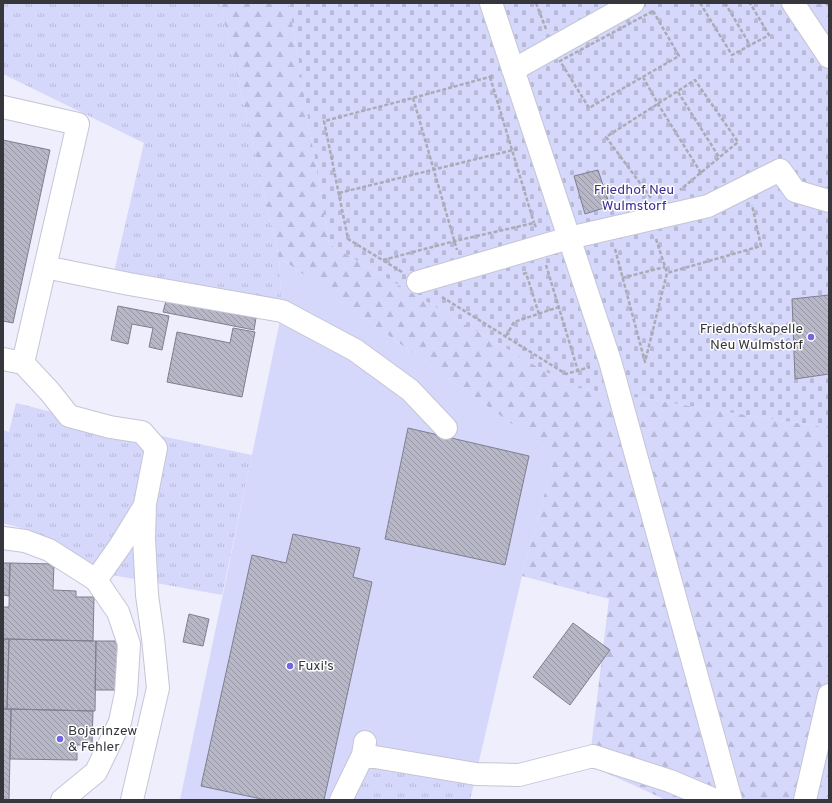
<svg xmlns="http://www.w3.org/2000/svg" width="832" height="803" font-family="Overpass,sans-serif">
	<style>
		.grass { fill: url(#grass-tufts) }
		.forest { fill: url(#forest-firs) }
		.cemetery { fill: url(#cemetery-stones) }
		.green { fill: #d5d7fb }
		.building { fill: url(#building-back-hatch); stroke: #7e7f8f }
		.lines { fill: none; stroke-linecap: round; stroke-linejoin: round }
		.minor-casing { stroke: #c5c5d6; stroke-width: 24 }
		.path { stroke: #ababb6; stroke-width: 2.5; stroke-dasharray: 4 2; stroke-linecap: butt }
		.minor { stroke: #fff; stroke-width: 22 }
		.poi-dot { fill: #7267e1; stroke: #fff; stroke-width: 1.5 }
		.labels { text-anchor: middle; dominant-baseline: central; stroke-width: 3; stroke-linejoin: round; paint-order: stroke }
		.park-label { font-size: 14px; fill: #3e2e92; stroke: #fff }
		.poi-label { font-size: 14px; fill: #36373d; stroke: #fff; text-anchor: start }
	</style>
	<defs>
		<pattern id="grass-tufts" width="24" height="20" patternUnits="userSpaceOnUse"><rect width="24" height="20" fill="#d5d7fb"/><path d="M3 7l-1-3M5 7V3M7 7l1-3M15 17l-1-3M17 17v-4M19 17l1-3" fill="none" stroke="#b7b9d8"/></pattern>
		<pattern id="forest-firs" width="22" height="20" patternUnits="userSpaceOnUse"><rect width="22" height="20" fill="#d5d7fb"/><path d="M5 1l3.5 6h-7zM16 11l3.5 6h-7z" fill="#b7b9d8"/></pattern>
		<pattern id="cemetery-stones" width="16" height="16" patternUnits="userSpaceOnUse"><rect width="16" height="16" fill="#d5d7fb"/><path d="M2 7V4a2 2 0 0 1 4 0v3zM10 15v-3a2 2 0 0 1 4 0v3z" fill="#b7b9d8"/></pattern>
		<pattern id="building-back-hatch" width="6" height="6" patternUnits="userSpaceOnUse"><rect width="6" height="6" fill="#b7b7c8"/><path d="M-1 5l2 2M0 0l6 6M5-1l2 2" fill="none" stroke="#9696a4"/></pattern>
	</defs>
	<rect width="100%" height="100%" fill="#eeeefc"/>
	<path class="grass" d="M3 3H220L279 257 282 311 112 281 144 143 3 74Z
		M16 403 84 420 252 455 222 595 101 573 32 531 3 523V430L9 432Z
		M363 755 476 774 470 800H341Z"/>
	<path class="forest" d="M220 3H289L329 244 572 387 829 428V800H666L589 765 609 599 522 576 555 455 279 257Z
		M793 3H829V57Z"/>
	<path class="cemetery" d="M289 3H793L829 57V428L572 387 329 244Z"/>
	<path class="green" d="M279 257 555 455 522 576 476 774 363 755 341 800H180L282 311Z"/>
	<path class="building" d="M3 140 50 150 13 323 3 321Z
		M598 170 610 206 585 214 574 176Z
		M829 295V374L795 379 792 299Z
		M166 301 256 318 254 330 163 312Z
		M118 306 169 316 162 350 149 347 153 328 132 324 128 344 111 340Z
		M233 328 255 332 242 397 167 382 177 332 230 343Z
		M408 428 529 456 505 565 385 539Z
		M293 534 360 548 353 577 372 582 324 800H266L201 786 252 555 286 563Z
		M3 563H10L9 596 3 595Z
		M10 563 54 564 53 590 76 591V597H94L93 641 3 639V607H9Z
		M189 614 209 619 203 646 183 642Z
		M573 623 610 650 570 705 533 677Z
		M3 639H9L7 709H3Z
		M9 639 96 641 95 711 7 709Z
		M96 641H121L120 690H95Z
		M3 709H11L9 800H3Z
		M11 709 93 711 92 745H77V760L10 759Z"/>
	<g class="lines">
		<defs>
			<path id="minor" d="M491 3 610 361 731 800
				M793 3 829 57
				M513 70 633 3
				M3 107 78 124 23 363 3 359
				M45 267 129 284 282 311 355 350 410 390 446 428
				M418 282 569 238 708 206 780 170 795 191 829 201
				M23 363 50 392 69 416 110 427 142 432 156 448 145 504 144 539 147 595 153 638 158 688 132 800
				M3 538 25 541 49 550 96 580 118 612 129 644 126 693 120 722 96 772 62 800
				M96 580 120 546 144 507
				M363 755 476 774 519 775 593 756 670 781 715 800
				M341 800 363 755 365 742
				M805 800 829 695"/>
		</defs>
		<use href="#minor" class="minor-casing"/>
		<path class="path" d="M536 3 546 29
			M700 3 732 55 769 35 750 3
			M725 3 750 45
			M826 3 829 6
			M653 11 679 56 589 108 560 61Z
			M490 77 534 223
			M643 77 658 104 701 173
			M678 92 719 157
			M413 98 457 250
			M339 193 517 149
			M651 198 606 137 695 80 738 142 680 190
			M656 239 667 273
			M615 249 645 362 667 273 761 246 752 205
			M383 260 455 241 534 223 536 227
			M546 265 578 371
			M402 272 348 239 324 121 409 99 493 76
			M523 274 526 273 539 314
			M622 278 665 267
			M442 297 566 374 590 367
			M506 336 514 322 559 307"/>
		<use href="#minor" class="minor"/>
	</g>
	<g class="poi-dot">
		<circle cx="811" cy="337" r="4"/>
		<circle cx="290" cy="666" r="4"/>
		<circle cx="60" cy="739" r="4"/>
	</g>
	<g class="labels">
		<g class="park-label">
			<text x="634" y="190">Friedhof Neu<tspan x="634" dy="16">Wulmstorf</tspan></text>
		</g>
		<g class="poi-label">
			<text x="803" y="329" text-anchor="end">Friedhofskapelle<tspan x="803" dy="16">Neu Wulmstorf</tspan></text>
			<text x="298" y="666">Fuxi's</text>
			<text x="68" y="731">Bojarinzew<tspan x="68" dy="16">&amp; Fehler</tspan></text>
		</g>
	</g>
	<rect width="832" height="803" fill="none" stroke="#36373d" stroke-width="8"/>
</svg>
